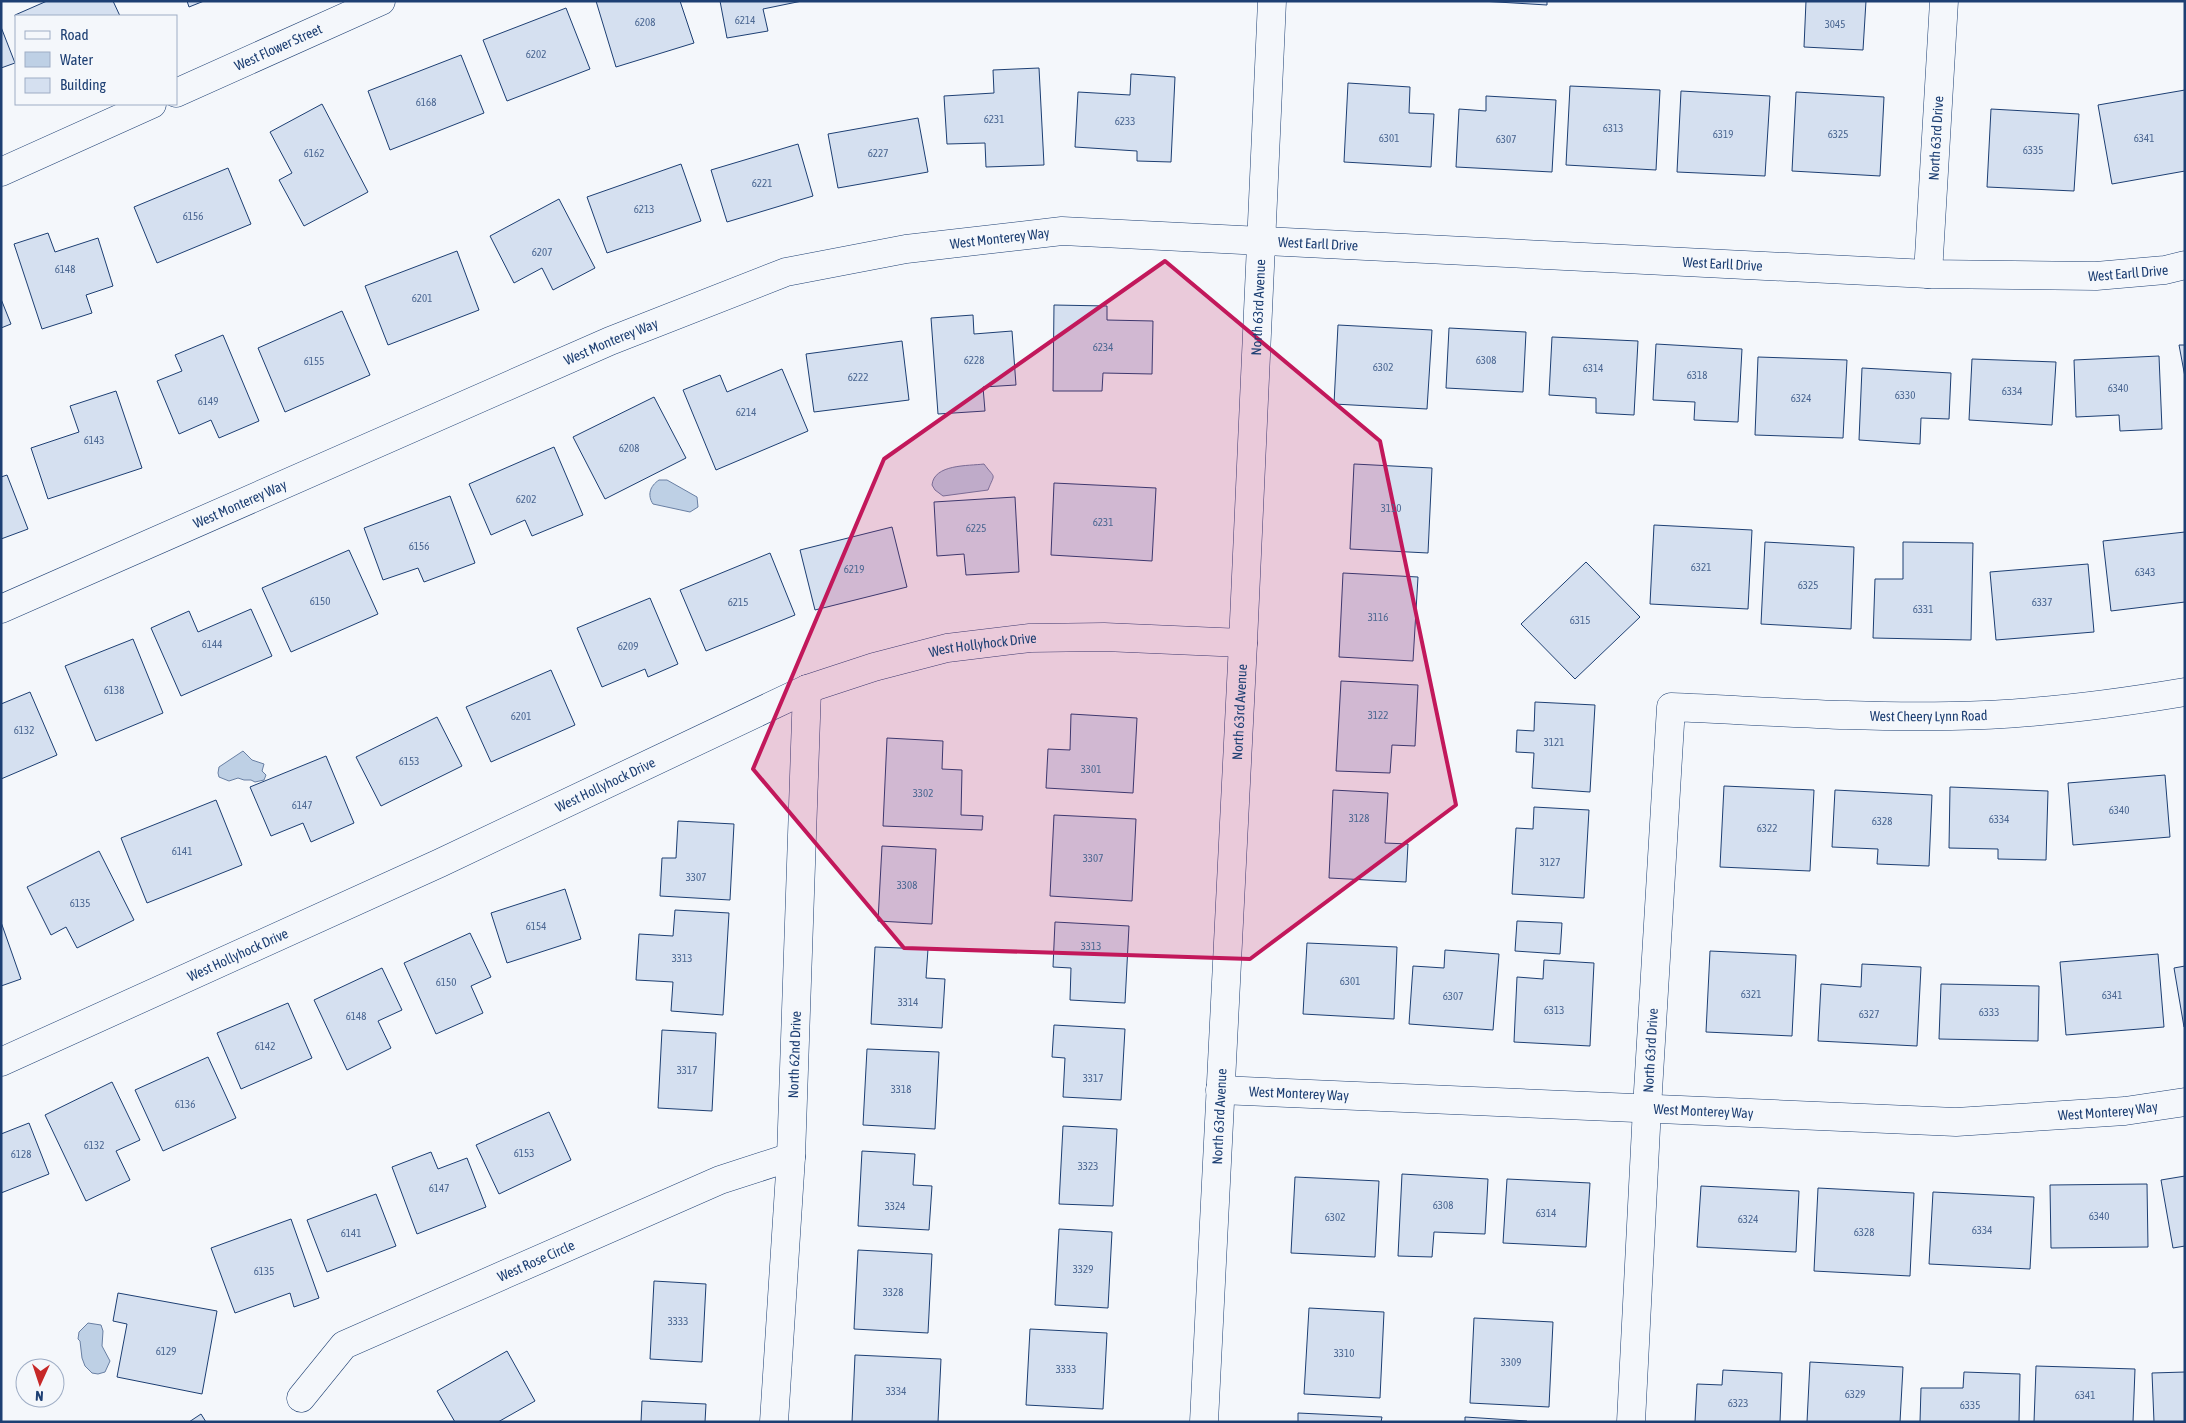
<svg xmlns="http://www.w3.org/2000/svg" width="2186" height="1423" font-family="'Asap Condensed',sans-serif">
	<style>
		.water { fill: #bed0e5; stroke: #687fa3 }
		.building { fill: #d5e0f0; stroke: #1d3f73 }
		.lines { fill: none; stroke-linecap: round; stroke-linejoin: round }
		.minor-casing { stroke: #1d3f73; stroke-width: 29 }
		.minor { stroke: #f4f7fb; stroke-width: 28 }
		.marked { fill: #c2185b; fill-opacity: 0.2; stroke: #c2185b; stroke-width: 4; stroke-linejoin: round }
		.labels { text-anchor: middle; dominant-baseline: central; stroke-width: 4; stroke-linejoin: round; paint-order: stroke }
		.number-label { font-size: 11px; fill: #4b6792 }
		.street-label { font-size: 14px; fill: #1d3f73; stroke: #f4f7fb }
	</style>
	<rect width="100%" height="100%" fill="#f4f7fb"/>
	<path class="water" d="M984 464C996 480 995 472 988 490L943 496 935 490 932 485C934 464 968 466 984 464Z
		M659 480H667L697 497 698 507 690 512 653 504C647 495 650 486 659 480Z
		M243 751 252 760 264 764 262 771 266 775 264 780 255 782 251 780H244L238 778 229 781 219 777 218 773 219 767Z
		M88 1323 101 1325 103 1331 102 1346 110 1361 105 1372 98 1374 92 1373 85 1366 82 1358 80 1341 78 1339 79 1332Z"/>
	<path class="building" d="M47 1H113L120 16H16V19L15 15Z
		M187 1H204L189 7Z
		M596 1H680L694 43 616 67Z
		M720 1H802L763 9 768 31 727 38Z
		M1481 1H1547V5Z
		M1806 1H1866L1863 50 1804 47Z
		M566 8 590 69 507 101 483 40Z
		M1 27 15 63 1 68Z
		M461 55 484 113 390 150 368 91Z
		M1039 68 1044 165 986 167 985 143 947 144 944 96 994 93 993 70Z
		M1131 74 1175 77 1171 162 1137 161V151L1075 147 1078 92 1130 95Z
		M1348 83 1410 87 1409 113 1434 114 1431 167 1344 162Z
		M1570 86 1660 90 1656 170 1566 165Z
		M2185 90V171L2112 184 2098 105Z
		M1681 91 1770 96 1765 176 1677 172Z
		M1796 92 1884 97 1880 176 1792 171Z
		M1486 96 1556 100 1552 172 1456 167 1459 109 1486 111Z
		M322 104 368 192 304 226 279 180 292 173 270 132Z
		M1991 109 2079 114 2074 191 1987 187Z
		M918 118 928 172 838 188 828 134Z
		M798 144 813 196 727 222 711 170Z
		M681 164 701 221 607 253 587 197Z
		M228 168 251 224 157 263 134 207Z
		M559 199 595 268 553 290 542 268 514 283 490 236Z
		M48 233 55 252 98 238 113 286 86 295 92 313 42 329 14 244Z
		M457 251 479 310 388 345 365 286Z
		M1 299 11 324 1 328Z
		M1054 305 1107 306V320L1153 321 1152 374 1103 373 1102 391H1053Z
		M342 311 370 375 285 412 258 348Z
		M973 315 974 334 1012 331 1016 385 983 387 985 411 938 414 931 318Z
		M1338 325 1432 330 1427 409 1334 404Z
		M1449 328 1526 332 1523 392 1446 388Z
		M223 335 259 421 219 438 211 420 179 434 157 381 182 371 175 355Z
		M1552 337 1638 341 1634 415 1596 413V398L1549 395Z
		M902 341 909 400 814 412 806 354Z
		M1656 344 1742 349 1738 422 1694 420 1695 402 1653 400Z
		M2179 345H2185V377Z
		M2159 356 2162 429 2120 431 2119 415 2076 417 2074 360Z
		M1758 357 1847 360 1843 438 1755 435Z
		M1972 359 2056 362 2052 425 1969 420Z
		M1862 368 1951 373 1949 419 1921 418 1920 444 1859 440Z
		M782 369 808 431 716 470 683 390 720 375 727 392Z
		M116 391 142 468 48 499 31 448 79 432 70 406Z
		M654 397 686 458 605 499 573 437Z
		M554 447 583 515 532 536 525 520 491 535 469 484Z
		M1354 464 1432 468 1428 553 1350 549Z
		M7 475 28 529 1 539V477Z
		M1054 483 1156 488 1152 561 1051 555Z
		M450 496 475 563 424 582 418 568 383 580 364 528Z
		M1015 497 1019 572 966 575 964 554 937 556 934 502Z
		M1654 525 1752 530 1748 609 1650 604Z
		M892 527 907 587 815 610 800 550Z
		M2185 532V602L2111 611 2103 541Z
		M1765 542 1854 547 1851 629 1761 624Z
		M1903 542 1973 543 1971 640 1873 638 1875 579H1903Z
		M349 550 378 614 291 652 262 588Z
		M770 553 795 615 706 651 680 590Z
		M1586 562 1640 617 1575 679 1521 624Z
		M2088 564 2094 632 1996 640 1990 572Z
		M1343 573 1418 577 1413 661 1339 657Z
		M650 598 678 664 648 677 645 669 602 687 577 628Z
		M251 609 272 656 181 696 151 628 189 611 198 632Z
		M133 639 163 713 96 741 65 666Z
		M551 670 575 725 491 762 466 707Z
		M1341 681 1418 685 1415 746 1392 745 1390 773 1336 771Z
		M30 692 57 755 1 779V704Z
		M1535 702 1595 705 1590 792 1532 788 1534 753 1516 752 1517 730 1534 731Z
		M1071 714 1137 718 1133 793 1046 788 1048 749 1070 750Z
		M437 717 462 766 381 806 356 757Z
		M887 738 943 741 942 769 962 770 961 815 983 816 982 830 883 826Z
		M326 756 354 823 311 842 303 823 271 836 250 787Z
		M2165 775 2170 837 2073 845 2068 783Z
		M1724 786 1814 790 1810 871 1720 867Z
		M1950 787 2048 791 2046 860 1998 859V849L1949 848Z
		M1333 790 1388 793 1385 843 1408 844 1406 882 1329 878Z
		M1835 790 1932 795 1929 866 1877 864 1878 849 1832 847Z
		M216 800 242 865 147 903 121 838Z
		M1534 807 1589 810 1584 898 1512 894 1516 828 1533 829Z
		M1054 815 1136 819 1132 901 1050 896Z
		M678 821 734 824 730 900 660 896 662 858H676Z
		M882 846 936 849 932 924 878 921Z
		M99 851 134 920 77 948 66 927 51 935 27 887Z
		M565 889 581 939 507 963 491 913Z
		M675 910 729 913 723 1015 671 1011 673 982 636 980 639 934 673 936Z
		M1517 921 1562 923 1560 954 1515 951Z
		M1 922 21 979 1 986Z
		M1055 922 1129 926 1125 1003 1070 1000 1071 968 1053 967Z
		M470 933 491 977 471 986 483 1013 436 1034 404 963Z
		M1307 943 1397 947 1394 1019 1303 1014Z
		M875 947 928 949 926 978 945 979 942 1028 871 1024Z
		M1445 950 1499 954 1493 1030 1409 1024 1413 966 1444 968Z
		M1710 951 1796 955 1792 1036 1706 1032Z
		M2158 954 2164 1027 2066 1035 2060 962Z
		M1544 960 1594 963 1590 1046 1514 1042 1517 977 1543 979Z
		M1862 964 1921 967 1917 1046 1818 1041 1821 984 1861 987Z
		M2185 966V1027H2184L2174 968Z
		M382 968 402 1010 378 1021 391 1048 347 1070 314 1000Z
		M1941 984 2039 986 2038 1041 1939 1039Z
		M288 1003 312 1058 241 1089 217 1033Z
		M1054 1025 1125 1029 1121 1100 1063 1097 1065 1058 1052 1057Z
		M662 1030 716 1033 712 1111 658 1108Z
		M867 1049 939 1052 935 1129 863 1125Z
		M208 1057 236 1118 163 1151 135 1090Z
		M112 1082 140 1140 116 1151 130 1180 86 1201 45 1115Z
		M549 1112 571 1160 499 1194 476 1145Z
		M29 1123 49 1174 1 1193V1134Z
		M1063 1126 1117 1129 1113 1206 1059 1204Z
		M862 1151 915 1154 913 1185 932 1186 929 1230 858 1226Z
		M431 1152 438 1169 467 1158 486 1207 417 1234 392 1167Z
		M1402 1174 1488 1179 1485 1234 1434 1232 1432 1257 1398 1256Z
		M2185 1176V1246L2173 1248 2161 1180Z
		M1295 1177 1379 1181 1375 1257 1291 1253Z
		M1507 1179 1590 1183 1586 1247 1503 1243Z
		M2147 1184 2148 1247 2051 1248 2050 1185Z
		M1701 1186 1799 1191 1796 1252 1697 1247Z
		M1818 1188 1914 1193 1910 1276 1814 1271Z
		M1933 1192 2034 1197 2030 1269 1929 1264Z
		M376 1194 396 1246 327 1272 307 1220Z
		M291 1219 319 1298 294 1307 290 1293 235 1313 211 1248Z
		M1059 1229 1112 1232 1108 1308 1055 1305Z
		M858 1250 932 1254 928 1333 854 1329Z
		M654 1281 706 1284 702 1362 650 1359Z
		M118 1293 217 1311 202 1394 117 1377 127 1324 113 1321Z
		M1309 1308 1384 1312 1380 1398 1304 1394Z
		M1474 1318 1553 1322 1549 1407 1470 1403Z
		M1030 1329 1107 1333 1103 1409 1026 1405Z
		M507 1351 535 1401 498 1422H455L437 1391Z
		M855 1355 941 1359 938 1422H852Z
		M1810 1362 1903 1367 1900 1422H1807Z
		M2036 1366 2135 1369 2133 1422H2034Z
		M1723 1370 1782 1373 1780 1422H1695L1697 1384 1722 1385Z
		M1964 1372 2020 1374 2019 1422H1920L1921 1388H1963Z
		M2185 1372V1422H2154L2152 1373Z
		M642 1401 706 1404 705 1422H641Z
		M1298 1413 1382 1417 1381 1422H1298Z
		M201 1414 206 1422H189Z
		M1465 1417 1527 1421V1422H1465Z"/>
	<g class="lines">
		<defs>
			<g id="minor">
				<path id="s1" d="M176 93 381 1"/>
				<path d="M1 172 152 104"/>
				<path id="s2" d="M1928 274 1944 1"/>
				<path id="s3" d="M1 609 610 341 786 272 906 249 1062 231 1928 274 2096 276 2165 270 2185 265"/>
				<path id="s4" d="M1 1062 440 863 807 689 874 667 947 648 1030 638 1104 637 1243 643"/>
				<path id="s5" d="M1220 1090 1956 1122 2125 1111 2185 1102"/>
				<path id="s6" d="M301 1398 344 1345 720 1180 791 1157"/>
				<path id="s7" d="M774 1422 791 1157 807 689"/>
				<path id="s8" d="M1204 1422 1243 643 1272 1"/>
				<path id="s9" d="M1631 1422 1647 1108 1671 707C1765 711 1858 718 1951 716 2030 715 2108 705 2185 692"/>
			</g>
		</defs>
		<use href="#minor" class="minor-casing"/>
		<use href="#minor" class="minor"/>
	</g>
	<path class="marked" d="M1165 261 1380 441 1456 805 1250 959 904 948 753 769 884 459Z"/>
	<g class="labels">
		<g class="number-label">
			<text x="745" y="20">6214</text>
			<text x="645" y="22">6208</text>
			<text x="1835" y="24">3045</text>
			<text x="536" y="54">6202</text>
			<text x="426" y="102">6168</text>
			<text x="994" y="119">6231</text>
			<text x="1125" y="121">6233</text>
			<text x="1613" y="128">6313</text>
			<text x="1723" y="134">6319</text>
			<text x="1838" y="134">6325</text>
			<text x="1389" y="138">6301</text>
			<text x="2144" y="138">6341</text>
			<text x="1506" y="139">6307</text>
			<text x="2033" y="150">6335</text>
			<text x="314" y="153">6162</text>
			<text x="878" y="153">6227</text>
			<text x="762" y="183">6221</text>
			<text x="644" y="209">6213</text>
			<text x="193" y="216">6156</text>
			<text x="542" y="252">6207</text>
			<text x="65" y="269">6148</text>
			<text x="422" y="298">6201</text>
			<text x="1103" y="347">6234</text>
			<text x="974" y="360">6228</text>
			<text x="1486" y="360">6308</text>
			<text x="314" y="361">6155</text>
			<text x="1383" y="367">6302</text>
			<text x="1593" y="368">6314</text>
			<text x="1697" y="375">6318</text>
			<text x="858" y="377">6222</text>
			<text x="2118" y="388">6340</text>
			<text x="2012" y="391">6334</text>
			<text x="1905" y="395">6330</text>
			<text x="1801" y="398">6324</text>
			<text x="208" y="401">6149</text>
			<text x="746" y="412">6214</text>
			<text x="94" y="440">6143</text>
			<text x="629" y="448">6208</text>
			<text x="526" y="499">6202</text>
			<text x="1391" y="508">3110</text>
			<text x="1103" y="522">6231</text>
			<text x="976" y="528">6225</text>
			<text x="419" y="546">6156</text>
			<text x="1701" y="567">6321</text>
			<text x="854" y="569">6219</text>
			<text x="2145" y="572">6343</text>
			<text x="1808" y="585">6325</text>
			<text x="320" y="601">6150</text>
			<text x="738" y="602">6215</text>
			<text x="2042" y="602">6337</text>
			<text x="1923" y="609">6331</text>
			<text x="1378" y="617">3116</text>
			<text x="1580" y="620">6315</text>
			<text x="212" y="644">6144</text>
			<text x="628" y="646">6209</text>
			<text x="114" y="690">6138</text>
			<text x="1378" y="715">3122</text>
			<text x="521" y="716">6201</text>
			<text x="24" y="730">6132</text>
			<text x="1554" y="742">3121</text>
			<text x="409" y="761">6153</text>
			<text x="1091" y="769">3301</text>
			<text x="923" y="793">3302</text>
			<text x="302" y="805">6147</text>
			<text x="2119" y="810">6340</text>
			<text x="1359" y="818">3128</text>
			<text x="1999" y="819">6334</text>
			<text x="1882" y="821">6328</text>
			<text x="1767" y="828">6322</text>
			<text x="182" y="851">6141</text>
			<text x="1093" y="858">3307</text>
			<text x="1550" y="862">3127</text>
			<text x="696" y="877">3307</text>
			<text x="907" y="885">3308</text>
			<text x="80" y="903">6135</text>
			<text x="536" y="926">6154</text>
			<text x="1091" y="946">3313</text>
			<text x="682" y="958">3313</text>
			<text x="1350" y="981">6301</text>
			<text x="446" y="982">6150</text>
			<text x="1751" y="994">6321</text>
			<text x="2112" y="995">6341</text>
			<text x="1453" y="996">6307</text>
			<text x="908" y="1002">3314</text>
			<text x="1554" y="1010">6313</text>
			<text x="1989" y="1012">6333</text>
			<text x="1869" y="1014">6327</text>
			<text x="356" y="1016">6148</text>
			<text x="265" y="1046">6142</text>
			<text x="687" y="1070">3317</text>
			<text x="1093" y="1078">3317</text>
			<text x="901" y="1089">3318</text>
			<text x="185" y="1104">6136</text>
			<text x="94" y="1145">6132</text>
			<text x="524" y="1153">6153</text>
			<text x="21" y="1154">6128</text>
			<text x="1088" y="1166">3323</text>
			<text x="439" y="1188">6147</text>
			<text x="1443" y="1205">6308</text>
			<text x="895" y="1206">3324</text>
			<text x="1546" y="1213">6314</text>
			<text x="2099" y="1216">6340</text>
			<text x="1335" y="1217">6302</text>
			<text x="1748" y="1219">6324</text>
			<text x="1982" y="1230">6334</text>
			<text x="1864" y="1232">6328</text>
			<text x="351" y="1233">6141</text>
			<text x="1083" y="1269">3329</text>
			<text x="264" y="1271">6135</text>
			<text x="893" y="1292">3328</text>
			<text x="678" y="1321">3333</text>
			<text x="166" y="1351">6129</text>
			<text x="1344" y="1353">3310</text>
			<text x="1511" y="1362">3309</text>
			<text x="1066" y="1369">3333</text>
			<text x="896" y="1391">3334</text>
			<text x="1855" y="1394">6329</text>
			<text x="2085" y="1395">6341</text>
			<text x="1738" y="1403">6323</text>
			<text x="1970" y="1405">6335</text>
		</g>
		<g class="street-label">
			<text stroke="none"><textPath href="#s1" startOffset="112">West Flower Street</textPath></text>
			<text stroke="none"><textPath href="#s2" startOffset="136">North 63rd Drive</textPath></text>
			<text stroke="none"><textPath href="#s3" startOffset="1071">West Monterey Way</textPath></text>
			<text stroke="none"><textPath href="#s3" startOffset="1390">West Earll Drive</textPath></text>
			<text stroke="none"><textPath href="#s3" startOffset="1795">West Earll Drive</textPath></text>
			<text stroke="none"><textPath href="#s3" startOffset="2201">West Earll Drive</textPath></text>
			<text stroke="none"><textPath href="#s8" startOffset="1116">North 63rd Avenue</textPath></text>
			<text stroke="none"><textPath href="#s3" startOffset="666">West Monterey Way</textPath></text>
			<text stroke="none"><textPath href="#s3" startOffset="261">West Monterey Way</textPath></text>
			<text stroke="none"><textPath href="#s4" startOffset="1070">West Hollyhock Drive</textPath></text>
			<text stroke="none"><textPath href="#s8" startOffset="711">North 63rd Avenue</textPath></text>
			<text stroke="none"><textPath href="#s9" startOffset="974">West Cheery Lynn Road</textPath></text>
			<text stroke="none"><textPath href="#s4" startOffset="665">West Hollyhock Drive</textPath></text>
			<text stroke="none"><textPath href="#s4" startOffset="260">West Hollyhock Drive</textPath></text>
			<text stroke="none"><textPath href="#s9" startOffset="372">North 63rd Drive</textPath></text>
			<text stroke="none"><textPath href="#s7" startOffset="368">North 62nd Drive</textPath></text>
			<text stroke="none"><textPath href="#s5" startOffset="79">West Monterey Way</textPath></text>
			<text stroke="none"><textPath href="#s5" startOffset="484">West Monterey Way</textPath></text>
			<text stroke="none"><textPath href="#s5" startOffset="889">West Monterey Way</textPath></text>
			<text stroke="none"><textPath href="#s8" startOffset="306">North 63rd Avenue</textPath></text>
			<text stroke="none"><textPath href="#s6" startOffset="278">West Rose Circle</textPath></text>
		</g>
	</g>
	<rect width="2186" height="1423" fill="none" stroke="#1d3f73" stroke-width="5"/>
	<rect x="15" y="15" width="162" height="90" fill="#f4f7fb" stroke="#9eadc5"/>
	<rect x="25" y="31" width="25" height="8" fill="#f4f7fb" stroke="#9eadc5"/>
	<text x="60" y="40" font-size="15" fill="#1d3f73">Road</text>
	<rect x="25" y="52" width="25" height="15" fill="#bed0e5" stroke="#9eadc5"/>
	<text x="60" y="65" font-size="15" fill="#1d3f73">Water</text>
	<rect x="25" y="78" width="25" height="15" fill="#d5e0f0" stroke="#9eadc5"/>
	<text x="60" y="90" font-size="15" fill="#1d3f73">Building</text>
	<g transform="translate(40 1383) rotate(183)"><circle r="24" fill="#f4f7fb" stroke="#9eadc5"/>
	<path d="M0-4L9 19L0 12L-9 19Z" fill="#c62828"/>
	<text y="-8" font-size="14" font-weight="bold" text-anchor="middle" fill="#1d3f73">N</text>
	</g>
</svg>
